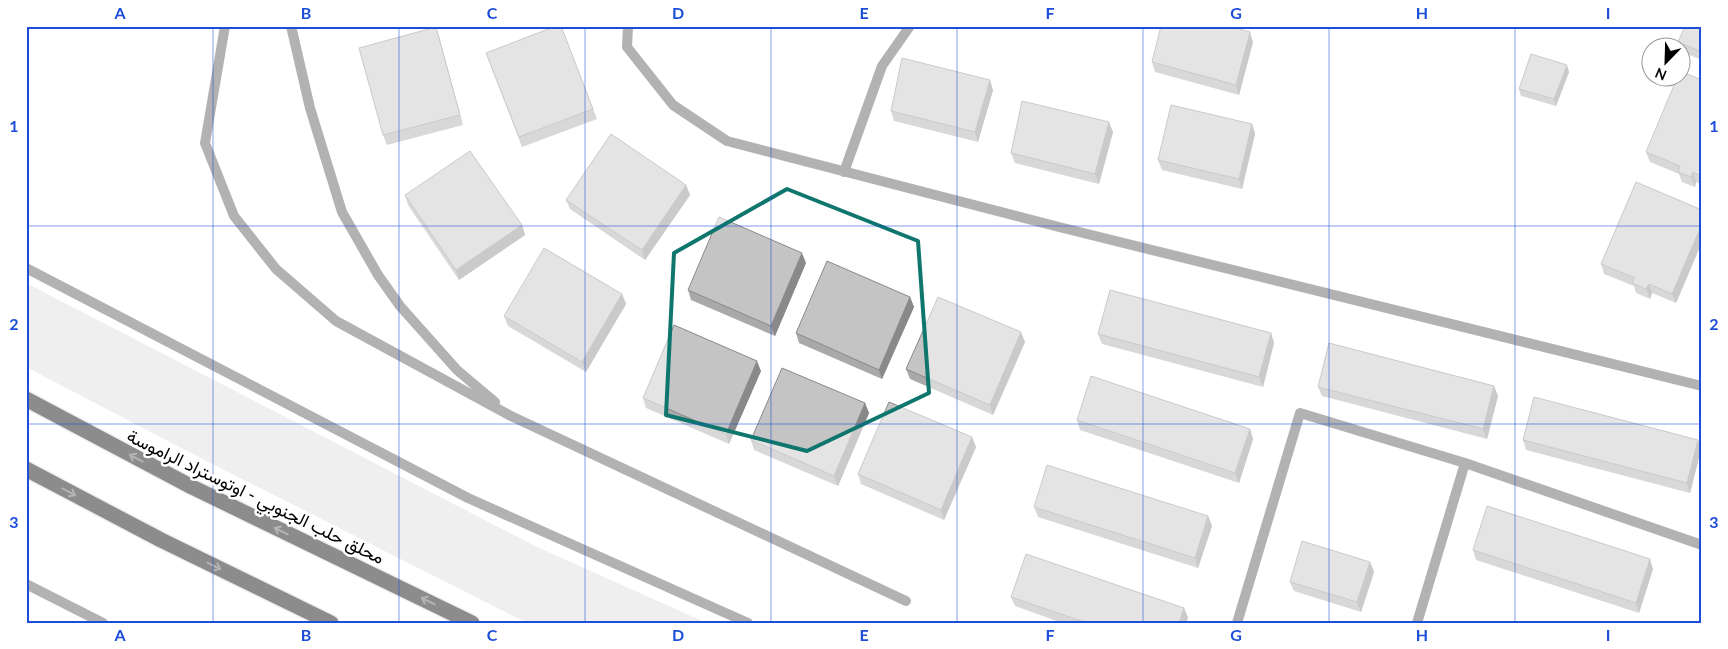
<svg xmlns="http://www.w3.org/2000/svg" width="1728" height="649" font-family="Lato,Vazirmatn,sans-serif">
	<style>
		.green { fill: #dcdcdc }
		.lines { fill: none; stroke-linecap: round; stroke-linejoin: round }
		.highway-casing { stroke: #dbdbdb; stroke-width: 18 }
		.street { stroke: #555; stroke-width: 10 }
		.highway { stroke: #000; stroke-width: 15 }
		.wall { fill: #a9a9a9 }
		.shaded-wall { fill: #898989 }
		.building { fill: #c4c4c4; stroke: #898989 }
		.oneway { stroke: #595959 }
		.marked { fill: none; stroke: #0f766e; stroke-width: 4; stroke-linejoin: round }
		.grid { fill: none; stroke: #1d4ed8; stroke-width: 1; stroke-opacity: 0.55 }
		.labels { text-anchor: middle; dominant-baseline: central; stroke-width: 5; stroke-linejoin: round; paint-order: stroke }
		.street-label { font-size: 18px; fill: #000; stroke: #fff }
		.neatline { fill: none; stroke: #1d4ed8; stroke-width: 2 }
		.grid-label { font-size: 16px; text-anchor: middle; font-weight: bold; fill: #1d4ed8 }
	</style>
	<rect width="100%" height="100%" fill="#fff"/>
	<path class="green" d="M26 283 535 546 707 623H527L183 449 26 367Z"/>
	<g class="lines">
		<defs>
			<path id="highway" d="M26 399 192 487 472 623
				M26 469 161 540 331 623"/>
		</defs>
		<use href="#highway" class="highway-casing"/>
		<path class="street" d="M225 26 205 143 234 216 276 269 336 321 511 416 906 601
			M291 26 310 108 342 212 378 275 400 306 457 370 495 402
			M628 26 627 47 673 105 727 141 1059 227 1702 386
			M844 172 882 66 910 26
			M26 268 468 498 748 623
			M26 584 103 623
			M1237 623 1300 413 1465 463 1702 545
			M1417 623 1465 463"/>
		<use href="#highway" class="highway"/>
	</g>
	<path class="wall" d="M561 26 597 119 522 147 486 53Z
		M1702 26V60L1682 52 1678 42Z
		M436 27 439 37 463 125 387 145 383 135Z
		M1253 42 1239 95 1155 72 1152 62Z
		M1569 72 1556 106 1521 96 1519 89Z
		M1702 80V185L1696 182 1695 187 1682 182 1679 174 1650 162 1646 152Z
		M993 90 978 142 894 121 891 111Z
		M1252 124 1255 134 1242 189 1162 170 1158 160Z
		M1113 132 1099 184 1015 163 1011 153Z
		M686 185 690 195 645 260 570 209 566 200Z
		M405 195 522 225 525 235 459 280 408 205Z
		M1702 210V242L1676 303 1652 293 1650 299 1636 293 1634 286 1604 274 1601 264Z
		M806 263 775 336 691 300 688 290Z
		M622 294 626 304 586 372 508 326 504 316Z
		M910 297 914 307 882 379 799 343 796 333Z
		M1271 333 1274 343 1263 387 1102 344 1098 334Z
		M1025 342 993 415 910 379 906 369Z
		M761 371 729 444 646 408 643 398Z
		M1494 386 1498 396 1487 439 1322 396 1318 387Z
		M865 403 869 413 838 486 754 450 751 440Z
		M1077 420 1250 429 1253 439 1239 483 1080 430Z
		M972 437 976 447 944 520 861 484 858 474Z
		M1523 440H1698L1701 450 1690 493 1526 450Z
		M1034 507 1208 516 1212 526 1198 568 1038 517Z
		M1473 550 1653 569 1639 613 1476 560Z
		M1370 562 1374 572 1361 612 1294 591 1290 582Z
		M1011 597 1184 608 1188 618 1186 623H1062L1015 606Z"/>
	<path class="shaded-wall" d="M436 27 439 37 463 125 460 115Z
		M1250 32 1253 42 1239 95 1236 85Z
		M1567 65 1569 72 1556 106 1554 99Z
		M990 80 993 90 978 142 975 132Z
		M1109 122 1113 132 1099 184 1095 174Z
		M1252 124 1255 134 1242 189 1239 179Z
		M1693 172 1696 182 1695 187 1691 177Z
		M686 185 690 195 645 260 642 250Z
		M1702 224V242L1676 303 1672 294Z
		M522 225 525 235 459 280 456 270Z
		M802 253 806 263 775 336 771 326Z
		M1649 284 1652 293 1650 299 1646 289Z
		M622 294 626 304 586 372 582 362Z
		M910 297 914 307 882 379 879 370Z
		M1021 332 1025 342 993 415 990 405Z
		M1271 333 1274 343 1263 387 1259 377Z
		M757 361 761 371 729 444 726 434Z
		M1494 386 1498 396 1487 439 1483 429Z
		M865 403 869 413 838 486 834 476Z
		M1250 429 1253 439 1239 483 1235 473Z
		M972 437 976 447 944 520 941 510Z
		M1698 440 1701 450 1690 493 1687 483Z
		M1208 516 1212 526 1198 568 1195 558Z
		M1650 559 1653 569 1639 613 1636 603Z
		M1370 562 1374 572 1361 612 1357 602Z
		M1184 608 1188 618 1186 623H1179Z"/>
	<path class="building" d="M556 26H561L593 109 519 137 486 53Z
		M1161 26H1229L1250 32 1236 85 1152 62Z
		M1685 26H1702V52L1678 42Z
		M436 27 460 115 383 135 359 48Z
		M1531 54 1567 65 1554 99 1519 89Z
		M902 58 990 80 975 132 891 111Z
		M1680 71 1702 80V176L1693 172 1691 177 1678 172 1680 166 1646 152 1677 78H1680Z
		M1022 101 1109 122 1095 174 1011 153Z
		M1171 105 1252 124 1239 179 1158 160Z
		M611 134 686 185 642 250 566 200Z
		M470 151 522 225 456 270 405 195Z
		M1636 182 1702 210V224L1672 294 1649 284 1646 289 1632 283 1635 278 1601 264Z
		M719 217 802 253 771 326 688 290Z
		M544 248 622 294 582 362 504 316Z
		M827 261 910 297 879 370 796 333Z
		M1110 290 1271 333 1259 377 1098 334Z
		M938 297 1021 332 990 405 906 369Z
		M674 325 757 361 726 434 643 398Z
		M1329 343 1494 386 1483 429 1318 387Z
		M782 368 865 403 834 476 751 440Z
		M1091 376 1250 429 1235 473 1077 420Z
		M1534 397 1698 440 1687 483 1523 440Z
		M889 402 972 437 941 510 858 474Z
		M1047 465 1208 516 1195 558 1034 507Z
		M1487 506 1650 559 1636 603 1473 550Z
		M1302 541 1370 562 1357 602 1290 582Z
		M1026 554 1184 608 1179 623H1087L1011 597Z"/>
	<defs><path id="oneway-shaft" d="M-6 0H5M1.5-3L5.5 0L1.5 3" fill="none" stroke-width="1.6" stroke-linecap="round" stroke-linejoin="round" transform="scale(1.25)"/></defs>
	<g class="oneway">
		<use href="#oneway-shaft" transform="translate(136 458) rotate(-152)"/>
		<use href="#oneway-shaft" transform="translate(69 492) rotate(28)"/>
		<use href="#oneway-shaft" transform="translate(281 531) rotate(-154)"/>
		<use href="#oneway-shaft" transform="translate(214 566) rotate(26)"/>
		<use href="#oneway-shaft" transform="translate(428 601) rotate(-154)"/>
	</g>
	<path d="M0 0H1728V649H0ZM787 189 918 241 929 393 807 451 666 415 674 253Z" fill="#fff" fill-opacity=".55" fill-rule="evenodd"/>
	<path class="marked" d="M787 189 918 241 929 393 807 451 666 415 674 253Z"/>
	<path class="grid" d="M213 26V623M399 26V623M585 26V623M771 26V623M957 26V623M1143 26V623M1329 26V623M1515 26V623M26 226H1702M26 424H1702"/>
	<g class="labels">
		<g class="street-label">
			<text transform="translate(256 496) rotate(26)">محلق حلب الجنوبي - اوتوستراد الراموسة</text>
		</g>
	</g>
	<rect width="1728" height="649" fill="none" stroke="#ffffff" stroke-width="55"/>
	<g transform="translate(1666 62) rotate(203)"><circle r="24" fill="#ffffff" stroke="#999999"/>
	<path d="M0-4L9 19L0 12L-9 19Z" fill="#000000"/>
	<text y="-8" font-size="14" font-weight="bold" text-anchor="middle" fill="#000000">N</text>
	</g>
	<rect x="28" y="28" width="1672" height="594" class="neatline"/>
	<g class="grid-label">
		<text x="120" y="19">A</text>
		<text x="306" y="19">B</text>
		<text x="492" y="19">C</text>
		<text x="678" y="19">D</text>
		<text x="864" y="19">E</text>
		<text x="1050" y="19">F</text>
		<text x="1236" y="19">G</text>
		<text x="1422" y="19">H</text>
		<text x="1608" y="19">I</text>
		<text x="14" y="132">1</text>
		<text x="1714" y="132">1</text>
		<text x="14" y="330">2</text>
		<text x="1714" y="330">2</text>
		<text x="14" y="528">3</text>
		<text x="1714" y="528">3</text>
		<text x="120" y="641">A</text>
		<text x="306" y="641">B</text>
		<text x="492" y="641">C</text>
		<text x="678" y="641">D</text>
		<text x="864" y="641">E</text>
		<text x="1050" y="641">F</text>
		<text x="1236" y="641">G</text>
		<text x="1422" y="641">H</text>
		<text x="1608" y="641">I</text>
	</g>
</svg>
